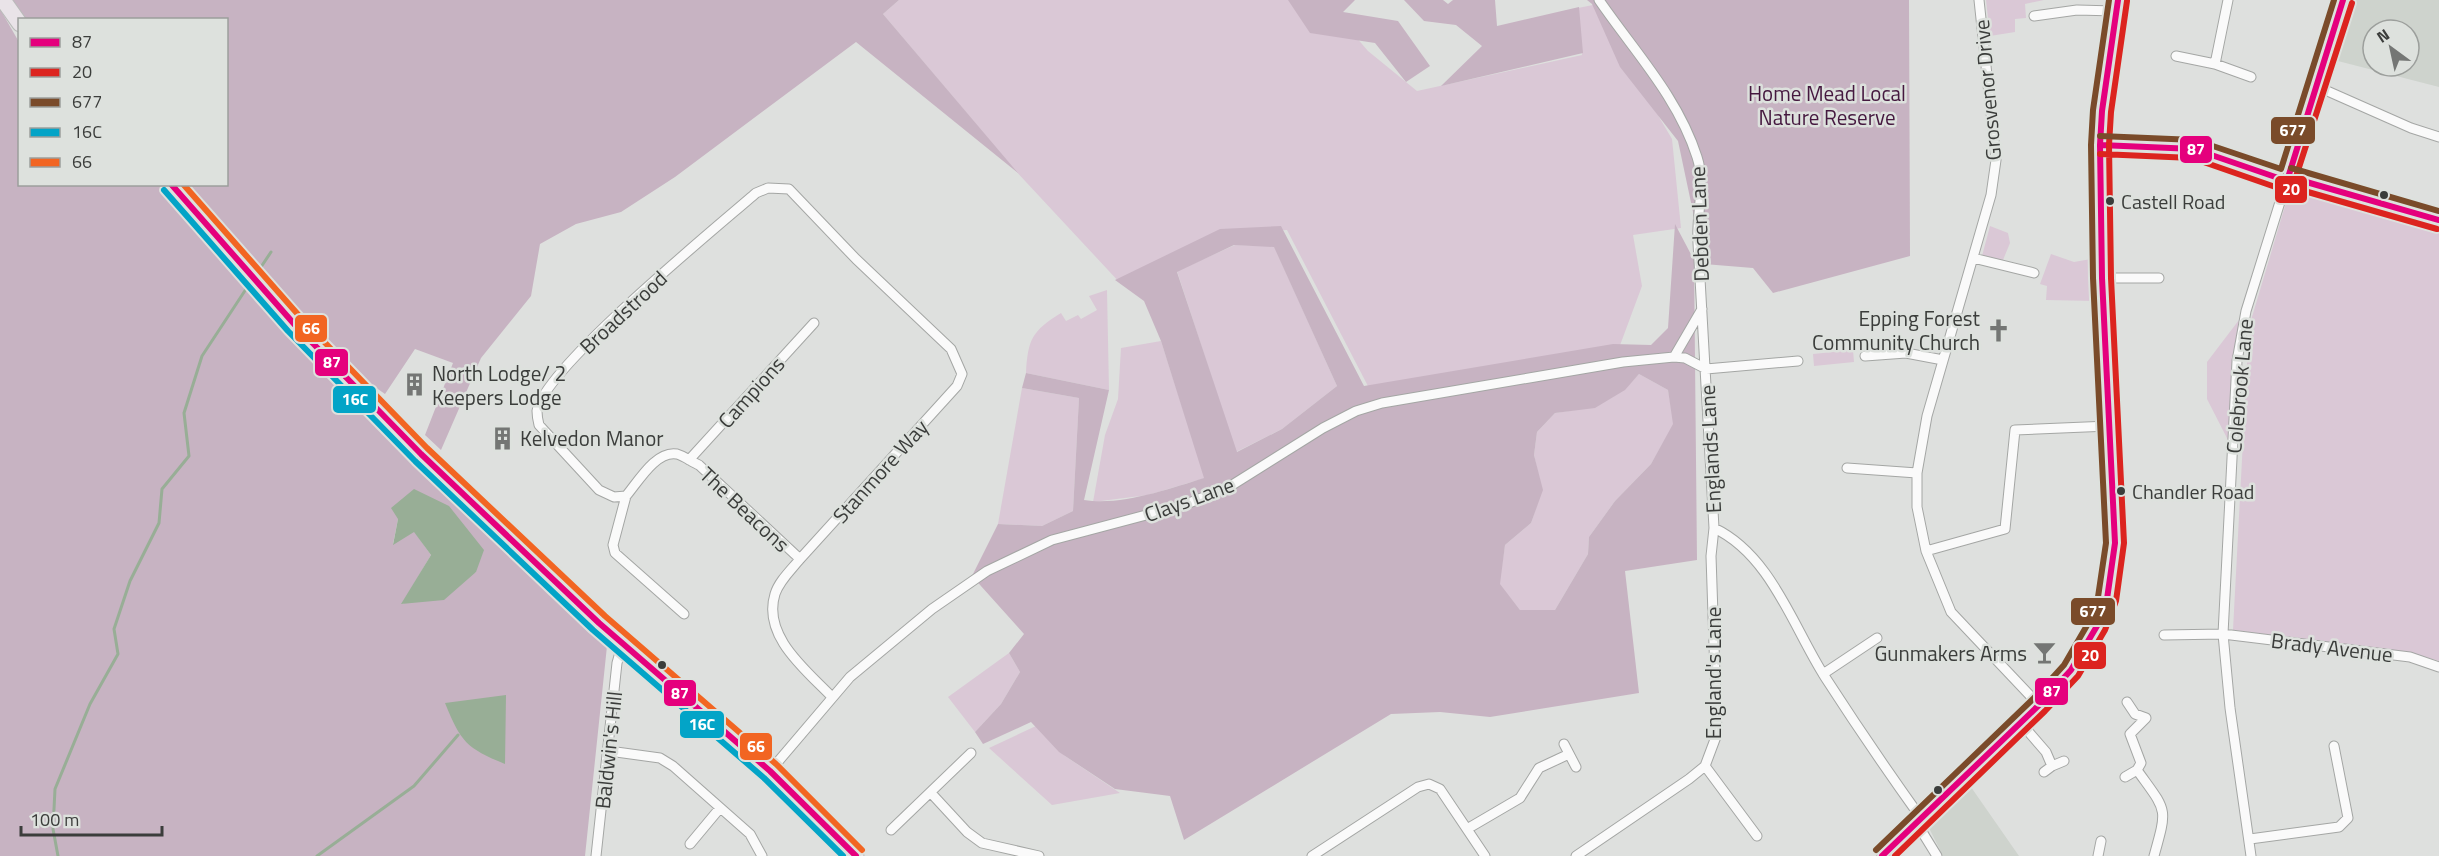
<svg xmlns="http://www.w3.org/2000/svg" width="2439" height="856" font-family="'Titillium Web',sans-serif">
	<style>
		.built { fill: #ced3cd; fill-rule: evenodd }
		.green { fill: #dac8d6 }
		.forest { fill: #c7b3c2; fill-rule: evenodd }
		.water { fill: #98ae96 }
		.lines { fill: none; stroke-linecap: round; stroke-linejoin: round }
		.stream { stroke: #98ae96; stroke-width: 3 }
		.minor-casing { stroke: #a4a6a4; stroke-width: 11 }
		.primary-casing { stroke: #babbba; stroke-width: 17 }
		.minor { stroke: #fafafa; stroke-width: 9 }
		.primary { stroke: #e9e3e8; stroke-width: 15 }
		.bus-1-casing { stroke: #dde1dd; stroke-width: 10 }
		.bus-2-casing { stroke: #dde1dd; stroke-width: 10 }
		.bus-3-casing { stroke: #dde1dd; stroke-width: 10 }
		.bus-4-casing { stroke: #dde1dd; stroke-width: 10 }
		.bus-5-casing { stroke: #dde1dd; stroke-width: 10 }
		.bus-1 { stroke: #e5007d; stroke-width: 6 }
		.bus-2 { stroke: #dc241f; stroke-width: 6 }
		.bus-3 { stroke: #7a4b2a; stroke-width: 6 }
		.bus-4 { stroke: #03a4c7; stroke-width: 6 }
		.bus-5 { stroke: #f26522; stroke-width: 6 }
		.bus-dot { fill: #3b3d3b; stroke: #dde1dd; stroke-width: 2 }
		.labels { text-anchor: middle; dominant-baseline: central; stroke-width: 5; stroke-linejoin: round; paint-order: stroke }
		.bus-label { font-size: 20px; fill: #3b3d3b; stroke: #dde1dd; text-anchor: start }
		.street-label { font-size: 21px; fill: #3b3d3b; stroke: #dde1dd }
		.park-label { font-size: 21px; fill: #45183f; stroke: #dde1dd }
		.poi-label { font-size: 21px; fill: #3b3d3b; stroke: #dde1dd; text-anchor: end }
		.line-badge { stroke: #dde1dd; stroke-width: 2 }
		.badge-label { font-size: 16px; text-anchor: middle; font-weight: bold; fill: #fff }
	</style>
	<rect width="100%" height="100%" fill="#dee0de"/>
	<path class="built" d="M2353 0H2439V87L2334 60ZM2373 30H2409V66H2373Z
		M1964 777 2019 856H1943L1925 820Z"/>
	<path class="green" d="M899 0H1324L1368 51 1417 91 1582 55 1578 8 1593 5 1672 139 1681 228 1633 235 1642 286 1619 348 1370 390 1287 230 1226 233 1121 284 1013 168 883 14Z
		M1986 0H2044L2025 4 2026 18 2015 19V32L1990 36Z
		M2291 186 2439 231V661L2408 652 2233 630 2249 327Z
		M1990 226 2008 233 2010 243 2003 260 1982 256Z
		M1235 245 1274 246 1337 386 1282 429 1236 452 1177 271Z
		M2051 254 2074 262 2091 259 2095 301 2046 300 2047 286 2040 284Z
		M1107 290 1109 390 1026 373C1028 339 1032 331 1061 313L1066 321 1078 315 1081 319 1097 310 1089 296Z
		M2242 316 2230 444 2207 399V362Z
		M1161 341 1205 478 1148 495 1093 502 1105 435 1118 399 1121 348Z
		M1853 350 1854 362 1814 366 1813 354Z
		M1639 374 1668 390 1674 424 1651 464 1615 501 1589 537 1588 554 1555 610H1520L1499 584 1505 545 1531 523 1542 490 1534 455 1537 432 1555 413C1592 408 1613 404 1639 374Z
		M1022 388 1079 398 1073 511 1042 526 998 524Z
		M1009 653 1020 672 1001 704 975 732 948 697Z
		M1036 726 1065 756 1120 793 1052 805 989 748Z"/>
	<path class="forest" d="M10 0H899L883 14 1018 173 856 42 675 177 621 212 576 224 540 244 531 296 481 358 441 450 425 435 453 363 415 349 385 394 352 371 182 185 226 184V20L22 19Z
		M1288 0H1355L1343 12 1398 21 1430 66 1406 82 1375 43 1310 33Z
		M1404 0H1443L1448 4 1453 0H1495L1497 26 1579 7 1583 53 1441 86 1482 46 1456 25 1424 21Z
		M1587 0H1909L1910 256 1773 293 1753 268 1704 264 1678 141 1620 67 1592 4Z
		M0 9 19 42 20 184 162 185 188 209 366 408 423 468 607 646 585 856H0ZM398 519 476 572 402 604 431 555 414 531 393 544Z
		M1675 224 1694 260 1697 560 1625 571 1639 693 1490 717 1440 712 1391 714 1184 840 1170 796 1115 789 1059 752 1031 722 983 744 975 732 1001 704 1020 672 1009 653 1024 634 972 576 998 524 1042 526 1073 511 1079 398 1022 388 1026 373 1109 390 1084 500C1121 506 1169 489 1204 478L1161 341 1144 301 1115 280 1220 229 1281 226 1364 386 1613 344 1651 345 1668 328ZM1234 245 1274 247 1337 386 1282 429 1237 452 1177 272ZM1639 374 1668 390 1673 424 1651 464 1615 501 1589 537 1588 554 1555 610H1520L1500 584 1505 545 1531 523 1543 490 1534 455 1537 432 1555 413 1595 408 1625 390Z"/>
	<path class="water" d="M414 489 449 506 484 550 476 572 444 600 401 604 431 555 414 532 393 545 398 519 391 508Z
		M506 695 505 764C466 748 461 742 445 703Z"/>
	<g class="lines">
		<path class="stream" d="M257 273 271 252
			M58 856 53 829 55 789 90 704 118 654 114 629 130 581 159 523 162 489 189 456 184 413 202 356 250 283
			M317 856 414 786 458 735"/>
		<defs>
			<path id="minor" d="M1979 0 1996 160 1991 195 1927 416 1917 473V507L1926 551 1951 612 2039 705
				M2034 16 2077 10 2115 11
				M2176 56 2215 64 2251 77
				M2215 64 2228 0
				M2316 86 2411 128 2439 137
				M2100 145 2194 149 2287 181
				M2289 177 2439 220
				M1973 258 2034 273
				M2102 278H2159
				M1865 356 1906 353 1943 360
				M1674 357 1702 309
				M689 460 814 323
				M1847 468 1917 473
				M626 496 613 545 615 553 684 614
				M1714 528C1771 555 1793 627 1825 677 1856 725 1888 772 1921 818
				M1926 551 2005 529 2015 430 2109 426
				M800 559 699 465C692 462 684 456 677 454 656 450 638 482 626 496L614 497 599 490 539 425C538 421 537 415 537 411 543 369 717 227 756 193L768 188 789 189 856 259 951 349 962 374 957 386 800 559C791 570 779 581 775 594 762 636 806 670 831 696
				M2164 635 2223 634 2410 657 2439 667
				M1823 674 1877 638
				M2020 722 2046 752 2052 766 2044 772
				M1564 744 1576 767
				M609 751 660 758 673 766 750 834 762 856
				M1705 766 1757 836
				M2052 766 2064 761
				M2137 770C2167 812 2168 806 2154 856
				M770 771 850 677 932 609 987 571 1052 540 1184 505 1229 487 1323 428 1356 411 1382 403 1623 362 1674 357 1685 358 1706 369 1798 361
				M2125 777 2137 770 2141 763 2130 734 2146 718 2135 714 2127 702
				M931 793 967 832 982 843 1039 856
				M1916 822 1937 856
				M1467 829 1520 798 1539 768 1569 754
				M891 830 971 753
				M2250 839 2339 827 2348 818 2334 746
				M690 844 720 808
				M596 856 617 663 619 656 628 648
				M1312 856 1418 787 1429 784 1440 789 1485 856
				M1576 856 1689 779 1705 766 1717 734 1711 556 1714 528C1709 433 1703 338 1698 243 1696 215 1706 184 1697 157 1678 97 1634 51 1599 0
				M1882 856 2039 705 2071 670 2097 626 2107 599 2115 543 2102 278 2100 145 2102 111 2118 0
				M2098 856 2101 841
				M2251 856 2230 708 2223 634 2237 361 2246 311 2343 0"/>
			<path id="primary" d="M3 0 20 24
				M171 184 295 325 421 454 599 623 770 771 856 856"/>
		</defs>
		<use href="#minor" class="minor-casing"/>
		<use href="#primary" class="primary-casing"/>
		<use href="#minor" class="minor"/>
		<use href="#primary" class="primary"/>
		<defs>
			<path id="bus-1" d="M2100 145 2194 149 2287 181
				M2289 177 2439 220
				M2287 181 2343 0
				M171 184 295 325 421 454 599 623 770 771 856 856
				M1882 856 2039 705 2071 670 2097 626 2107 599 2115 543 2102 278 2100 145 2102 111 2118 0"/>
			<path id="bus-2" d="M2100 154 2192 158 2284 190 2292 189 2352 3
				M2287 186 2437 229
				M1895 856 2045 711 2078 676 2105 630 2116 601 2124 543 2111 278 2109 145 2111 112 2127 1"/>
			<path id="bus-3" d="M2100 136 2195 140 2281 169 2334 0
				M2291 168 2439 211
				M1876 850 2033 699 2064 665 2089 622 2098 597 2106 543 2093 278 2091 145 2093 110 2109 0"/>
			<path id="bus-4" d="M164 190 288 331 415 461 593 630 764 778 843 856"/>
			<path id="bus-5" d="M183 184 302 319 427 448 605 616 776 764 862 850"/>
		</defs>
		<use href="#bus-1" class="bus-1-casing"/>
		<use href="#bus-2" class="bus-2-casing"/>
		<use href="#bus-3" class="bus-3-casing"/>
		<use href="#bus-4" class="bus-4-casing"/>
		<use href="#bus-5" class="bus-5-casing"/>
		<use href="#bus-1" class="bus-1"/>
		<use href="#bus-2" class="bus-2"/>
		<use href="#bus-3" class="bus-3"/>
		<use href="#bus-4" class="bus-4"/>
		<use href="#bus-5" class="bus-5"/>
	</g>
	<defs>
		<symbol id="church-bare" viewBox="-9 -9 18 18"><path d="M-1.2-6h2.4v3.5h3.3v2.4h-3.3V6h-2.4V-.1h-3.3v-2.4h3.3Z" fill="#747674" stroke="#dde1dd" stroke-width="2.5" paint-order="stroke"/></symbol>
		<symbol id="building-bare" viewBox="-9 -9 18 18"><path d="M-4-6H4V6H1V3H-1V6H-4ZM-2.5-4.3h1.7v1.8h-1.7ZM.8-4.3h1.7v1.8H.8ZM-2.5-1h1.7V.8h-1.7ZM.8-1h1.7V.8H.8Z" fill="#747674" stroke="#dde1dd" stroke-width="2.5" paint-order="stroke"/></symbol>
		<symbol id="bar-bare" viewBox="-9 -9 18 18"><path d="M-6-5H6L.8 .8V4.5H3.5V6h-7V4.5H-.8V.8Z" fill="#747674" stroke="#dde1dd" stroke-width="2.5" paint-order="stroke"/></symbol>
	</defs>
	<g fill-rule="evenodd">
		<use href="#church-bare" x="1982" y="314" width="33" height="33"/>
		<use href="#building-bare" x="398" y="368" width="33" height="33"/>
		<use href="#building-bare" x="486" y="422" width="33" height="33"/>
		<use href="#bar-bare" x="2028" y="636" width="33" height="33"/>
	</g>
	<g class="bus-dot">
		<circle cx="2384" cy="195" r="5"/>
		<circle cx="2110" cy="201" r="5"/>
		<circle cx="2121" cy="491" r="5"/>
		<circle cx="662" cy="665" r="5"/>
		<circle cx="1938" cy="790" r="5"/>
	</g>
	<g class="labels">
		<g class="bus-label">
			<text x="2121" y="201">Castell Road</text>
			<text x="2132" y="491">Chandler Road</text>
		</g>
		<g class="street-label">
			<text transform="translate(1987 90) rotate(-95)">Grosvenor Drive</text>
			<text transform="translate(1699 224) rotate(-92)">Debden Lane</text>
			<text transform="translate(623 312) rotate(-43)">Broadstrood</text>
			<text transform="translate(2239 386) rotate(-85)">Colebrook Lane</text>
			<text transform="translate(751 392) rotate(-48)">Campions</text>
			<text transform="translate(1710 449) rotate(-93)">Englands Lane</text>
			<text transform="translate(880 471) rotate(-48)">Stanmore Way</text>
			<text transform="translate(1189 499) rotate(-20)">Clays Lane</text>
			<text transform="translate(745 509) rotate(43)">The Beacons</text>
			<text transform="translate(2332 647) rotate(7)">Brady Avenue</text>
			<text transform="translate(1713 673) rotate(-90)">England's Lane</text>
			<text transform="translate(608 750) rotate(-84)">Baldwin's Hill</text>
		</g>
		<g class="park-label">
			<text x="1827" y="93">Home Mead Local<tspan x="1827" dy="24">Nature Reserve</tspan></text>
		</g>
		<g class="poi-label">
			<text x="1980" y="318">Epping Forest<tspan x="1980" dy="24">Community Church</tspan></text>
			<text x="432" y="373" text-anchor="start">North Lodge/ 2<tspan x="432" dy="24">Keepers Lodge</tspan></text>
			<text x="520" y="438" text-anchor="start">Kelvedon Manor</text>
			<text x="2027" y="653">Gunmakers Arms</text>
		</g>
	</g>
	<g class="line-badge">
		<rect x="2270" y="116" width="46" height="29" rx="6" fill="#7a4b2a"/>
		<rect x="2179" y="135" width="34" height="29" rx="6" fill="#e5007d"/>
		<rect x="2274" y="175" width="34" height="29" rx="6" fill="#dc241f"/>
		<rect x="294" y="314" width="34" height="29" rx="6" fill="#f26522"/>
		<rect x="314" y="348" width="35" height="29" rx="6" fill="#e5007d"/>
		<rect x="332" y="385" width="45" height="29" rx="6" fill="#03a4c7"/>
		<rect x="2070" y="597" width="46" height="29" rx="6" fill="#7a4b2a"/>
		<rect x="2073" y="641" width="34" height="29" rx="6" fill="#dc241f"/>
		<rect x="2034" y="677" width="35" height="29" rx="6" fill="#e5007d"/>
		<rect x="663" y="679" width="34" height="28" rx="6" fill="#e5007d"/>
		<rect x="679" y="710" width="46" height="29" rx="6" fill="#03a4c7"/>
		<rect x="739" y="732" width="34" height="29" rx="6" fill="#f26522"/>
	</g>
	<g class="badge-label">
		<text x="2293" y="136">677</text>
		<text x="2196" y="155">87</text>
		<text x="2291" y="195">20</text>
		<text x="311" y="334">66</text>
		<text x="332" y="368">87</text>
		<text x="355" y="405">16C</text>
		<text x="2093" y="617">677</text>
		<text x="2090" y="661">20</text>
		<text x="2052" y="697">87</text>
		<text x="680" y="699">87</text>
		<text x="702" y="730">16C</text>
		<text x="756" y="752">66</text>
	</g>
	<rect x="18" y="18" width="210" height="168" fill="#dde1dd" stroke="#9c9f9c" stroke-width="1.5"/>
	<rect x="30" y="38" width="30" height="9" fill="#e5007d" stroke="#9c9f9c" stroke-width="1.5"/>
	<text x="72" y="48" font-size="18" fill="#3b3d3b">87</text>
	<rect x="30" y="68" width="30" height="9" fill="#dc241f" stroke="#9c9f9c" stroke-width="1.5"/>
	<text x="72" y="78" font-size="18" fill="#3b3d3b">20</text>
	<rect x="30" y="98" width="30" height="9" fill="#7a4b2a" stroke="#9c9f9c" stroke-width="1.5"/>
	<text x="72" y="108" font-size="18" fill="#3b3d3b">677</text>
	<rect x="30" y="128" width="30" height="9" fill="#03a4c7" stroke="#9c9f9c" stroke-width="1.5"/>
	<text x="72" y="138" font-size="18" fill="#3b3d3b">16C</text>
	<rect x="30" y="158" width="30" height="9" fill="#f26522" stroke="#9c9f9c" stroke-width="1.5"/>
	<text x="72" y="168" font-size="18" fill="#3b3d3b">66</text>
	<g transform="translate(2391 48) rotate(327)"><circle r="28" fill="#dde1dd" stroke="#9c9f9c" stroke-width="1.5"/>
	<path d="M0-4.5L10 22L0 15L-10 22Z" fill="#747674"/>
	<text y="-9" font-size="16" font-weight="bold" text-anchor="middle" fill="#3b3d3b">N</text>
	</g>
	<path d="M21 826v9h141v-9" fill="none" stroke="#3b3d3b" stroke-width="3"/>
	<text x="30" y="826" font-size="18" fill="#3b3d3b" stroke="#dde1dd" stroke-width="4.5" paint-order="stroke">100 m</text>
</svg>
